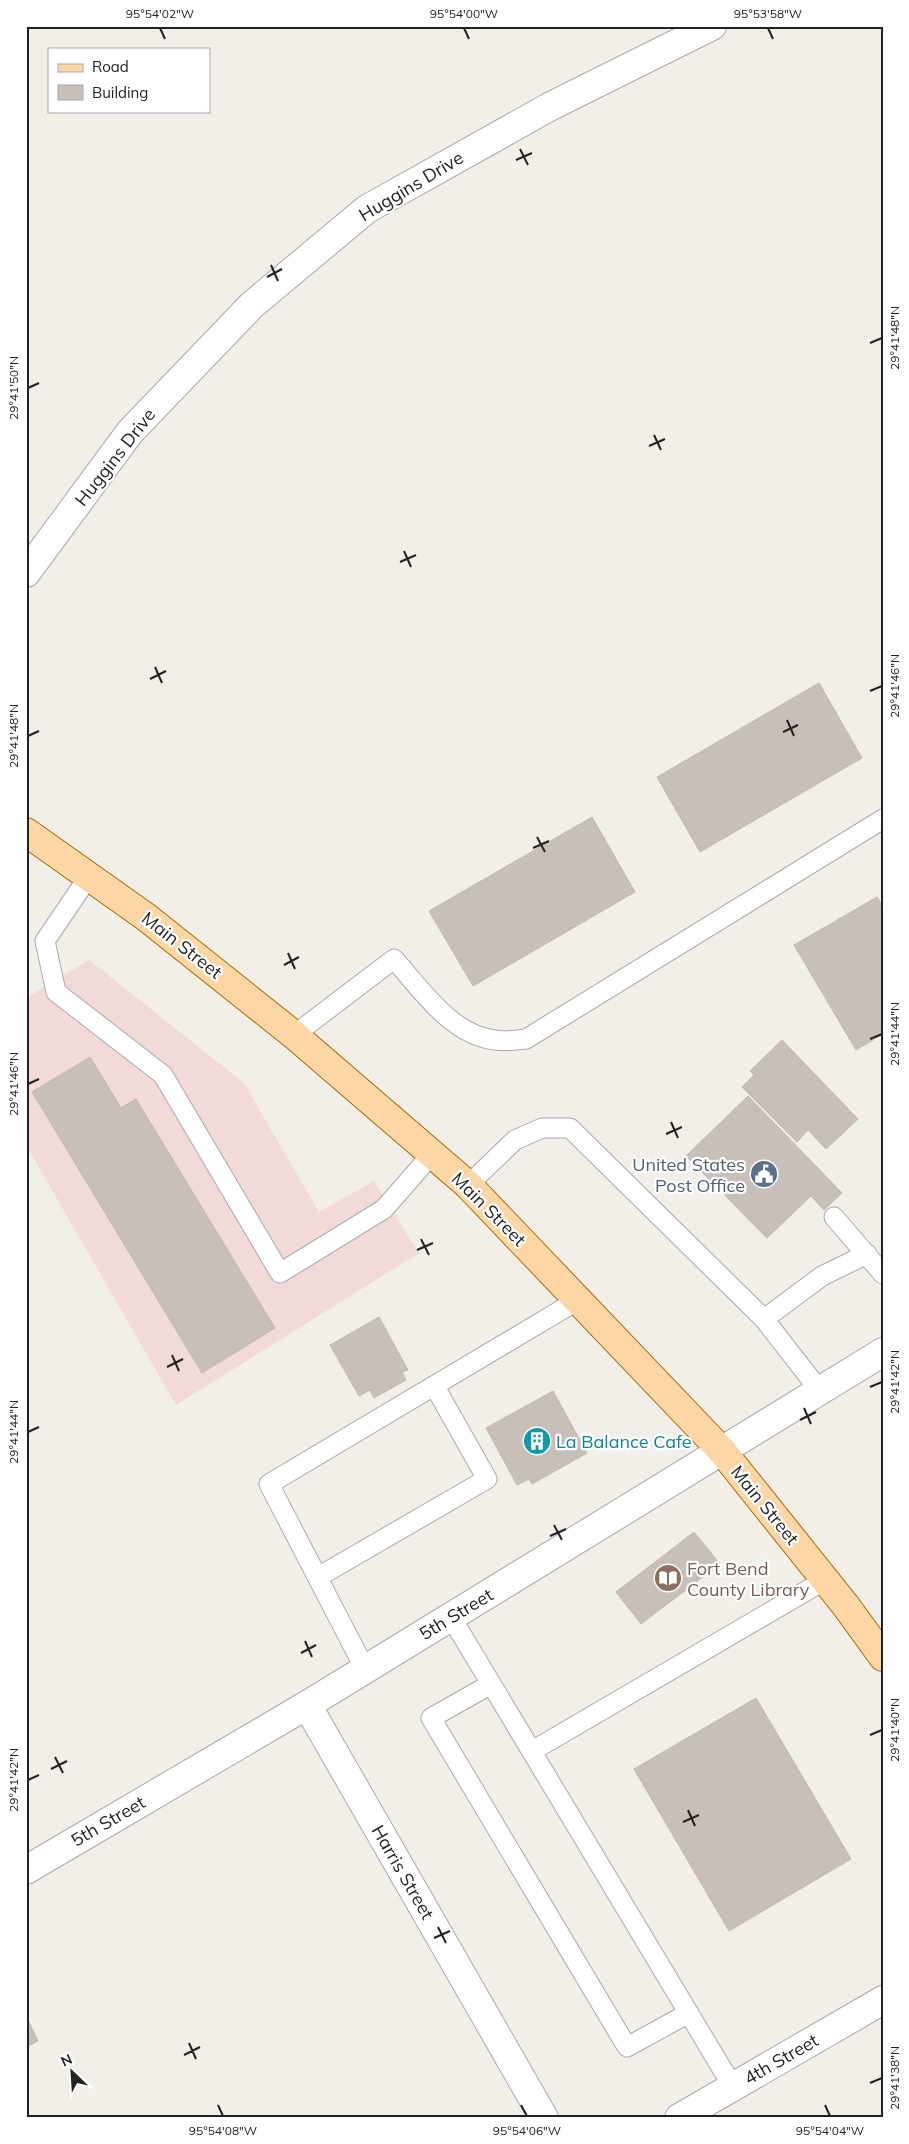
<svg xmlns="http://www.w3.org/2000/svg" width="909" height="2144" font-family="Mulish,sans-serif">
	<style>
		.commercial { fill: #f2dad9 }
		.building { fill: #c7bfb8; stroke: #c4b6ab }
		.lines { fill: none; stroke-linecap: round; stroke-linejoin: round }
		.lane-casing { stroke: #a9a9a9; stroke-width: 21 }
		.street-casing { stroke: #a9a9a9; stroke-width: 30 }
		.primary-casing { stroke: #a06b00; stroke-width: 30 }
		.lane { stroke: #fff; stroke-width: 19 }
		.street { stroke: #fff; stroke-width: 28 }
		.primary { stroke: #fcd6a4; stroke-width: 28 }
		.ticks { fill: none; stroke: #222; stroke-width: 2 }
		.labels { text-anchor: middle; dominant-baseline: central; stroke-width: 4.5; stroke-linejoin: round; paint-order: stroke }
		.street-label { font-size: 18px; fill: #222; stroke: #fff }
		.service-label { font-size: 18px; fill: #4e5e75; stroke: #fff; text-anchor: end }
		.culture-label { font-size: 18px; fill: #0d838f; stroke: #fff; text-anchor: start }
		.education-label { font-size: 18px; fill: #785e54; stroke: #fff; text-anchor: start }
		.neatline { fill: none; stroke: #222; stroke-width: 2 }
		.ticks-label { font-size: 12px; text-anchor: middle; fill: #222 }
	</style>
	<rect width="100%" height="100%" fill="#f2efe9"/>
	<path class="commercial" d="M89 960 244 1083 319 1212 374 1181 419 1253 176 1405 26 1145V998Z"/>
	<path class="building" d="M819 683 862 758 700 852 657 777Z
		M592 817 635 892 473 986 429 911Z
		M877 897 883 907V1034L856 1050 794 945Z
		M782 1040 858 1119 826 1149 808 1130 797 1142 742 1087 754 1075 750 1071Z
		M90 1057 121 1108 136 1099 275 1328 202 1373 32 1092Z
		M748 1096 842 1193 824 1210 811 1196 767 1238 686 1156Z
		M379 1317 408 1370 402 1372 406 1380 374 1398 370 1390 359 1396 330 1345Z
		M553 1391 587 1453 532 1484 529 1479 517 1485 486 1428Z
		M694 1532 720 1564 641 1624 616 1592Z
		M756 1698 851 1859 729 1931 634 1769Z
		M26 2016 38 2041 26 2047Z"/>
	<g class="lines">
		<defs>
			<path id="lane" d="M89 876 45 941 56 992 163 1075 280 1273 384 1209 432 1154
				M294 1035 394 959C421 989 451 1035 495 1040 505 1042 516 1040 526 1039L883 819
				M468 1185 515 1140 542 1128H570L764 1319 820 1391
				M834 1217 883 1274
				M764 1319 822 1276 867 1254
				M318 1577 487 1479 435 1387
				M451 1617 733 2087
				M365 1669 269 1484 578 1300
				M491 1684 431 1718 627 2047 689 2013
				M532 1751 825 1580"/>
			<path id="street" d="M26 573 130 432 252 305 367 209 551 106 712 26
				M307 1705 544 2118
				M26 1870 307 1705 883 1352
				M679 2118 883 2000"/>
			<path id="primary" d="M26 832 146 917 294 1035 468 1185 722 1451 846 1606 883 1657"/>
		</defs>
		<use href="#lane" class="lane-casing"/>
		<use href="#street" class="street-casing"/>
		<use href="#primary" class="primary-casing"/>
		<use href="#lane" class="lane"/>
		<use href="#street" class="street"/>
		<use href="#primary" class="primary"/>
	</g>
	<path class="ticks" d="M160 28 165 39M464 28 469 39M768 28 773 39M520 149 528 165M516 160 532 153M271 265 278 281M267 277 282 269M870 343 882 338M28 388 39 383M654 435 661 450M649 446 665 439M404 551 411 567M400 562 416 555M155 667 162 683M150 679 166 671M870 691 882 686M787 720 794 736M783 732 798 725M28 736 39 731M537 837 545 852M533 848 549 841M288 953 295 969M284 965 299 957M870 1039 882 1034M28 1084 39 1079M671 1122 678 1138M666 1134 682 1127M421 1239 429 1255M417 1250 433 1243M172 1355 179 1371M167 1367 183 1359M870 1387 882 1382M804 1408 811 1424M800 1420 816 1412M28 1432 39 1427M554 1525 562 1540M550 1536 566 1529M305 1641 312 1657M301 1653 316 1645M870 1735 882 1730M55 1757 63 1773M51 1769 67 1761M28 1780 39 1775M688 1810 695 1826M683 1822 699 1815M438 1927 446 1943M434 1938 450 1931M189 2043 196 2059M184 2055 200 2047M870 2083 882 2078M218 2105 223 2116M521 2105 527 2116M825 2105 830 2116"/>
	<defs>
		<symbol id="civic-disc" viewBox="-11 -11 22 22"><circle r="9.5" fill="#5c6f8a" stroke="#fff"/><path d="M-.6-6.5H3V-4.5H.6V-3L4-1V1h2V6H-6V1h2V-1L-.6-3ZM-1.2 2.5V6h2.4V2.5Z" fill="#fff"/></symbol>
		<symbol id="building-disc" viewBox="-11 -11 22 22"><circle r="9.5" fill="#0f9aa8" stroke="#fff"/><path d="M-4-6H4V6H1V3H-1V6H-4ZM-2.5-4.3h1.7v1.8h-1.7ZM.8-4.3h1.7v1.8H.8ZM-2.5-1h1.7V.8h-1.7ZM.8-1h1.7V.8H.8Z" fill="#fff"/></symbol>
		<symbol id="library-disc" viewBox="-11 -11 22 22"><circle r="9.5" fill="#8d6e63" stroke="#fff"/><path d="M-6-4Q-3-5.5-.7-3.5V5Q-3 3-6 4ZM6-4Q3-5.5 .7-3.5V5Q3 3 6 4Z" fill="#fff"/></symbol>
	</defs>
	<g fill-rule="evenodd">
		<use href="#civic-disc" x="748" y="1158" width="32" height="32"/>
		<use href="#building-disc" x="521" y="1425" width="32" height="32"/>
		<use href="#library-disc" x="652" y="1562" width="32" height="32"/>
	</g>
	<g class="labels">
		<g class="street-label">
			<text transform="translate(411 186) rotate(-31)">Huggins Drive</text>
			<text transform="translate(115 457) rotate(-52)">Huggins Drive</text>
			<text transform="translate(182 945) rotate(38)">Main Street</text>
			<text transform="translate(489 1209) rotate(45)">Main Street</text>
			<text transform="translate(765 1505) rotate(51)">Main Street</text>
			<text transform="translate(456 1614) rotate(-31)">5th Street</text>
			<text transform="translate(108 1821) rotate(-30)">5th Street</text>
			<text transform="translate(403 1872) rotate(60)">Harris Street</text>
			<text transform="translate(781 2059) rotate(-30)">4th Street</text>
		</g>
		<g class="service-label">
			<text x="745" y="1164">United States<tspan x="745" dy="21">Post Office</tspan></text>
		</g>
		<g class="culture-label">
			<text x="556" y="1441">La Balance Cafe</text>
		</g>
		<g class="education-label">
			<text x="687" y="1568">Fort Bend<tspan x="687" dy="21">County Library</tspan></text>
		</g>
	</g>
	<rect width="909" height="2144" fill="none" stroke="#ffffff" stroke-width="55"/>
	<rect x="48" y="48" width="162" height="65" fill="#ffffff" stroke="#a7a7a7"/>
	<rect x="58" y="64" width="25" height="8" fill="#fcd6a4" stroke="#a7a7a7"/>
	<text x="92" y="72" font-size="15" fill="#222222">Road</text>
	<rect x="58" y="85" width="25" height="15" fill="#c7bfb8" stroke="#a7a7a7"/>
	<text x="92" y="98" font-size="15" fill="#222222">Building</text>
	<g transform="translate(72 2072) rotate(335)" stroke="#ffffff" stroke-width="4" paint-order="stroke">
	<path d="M0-4L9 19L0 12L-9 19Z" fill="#222222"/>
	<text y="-8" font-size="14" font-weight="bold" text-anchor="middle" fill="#222222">N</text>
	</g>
	<rect x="28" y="28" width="854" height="2088" class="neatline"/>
	<g class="ticks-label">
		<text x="160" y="18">95°54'02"W</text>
		<text x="464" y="18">95°54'00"W</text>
		<text x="768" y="18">95°53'58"W</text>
		<text transform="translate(895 338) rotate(-90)" y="4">29°41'48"N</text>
		<text transform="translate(14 388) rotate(-90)" y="4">29°41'50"N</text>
		<text transform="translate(895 686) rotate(-90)" y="4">29°41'46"N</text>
		<text transform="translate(14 736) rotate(-90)" y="4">29°41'48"N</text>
		<text transform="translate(895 1034) rotate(-90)" y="4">29°41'44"N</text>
		<text transform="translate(14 1084) rotate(-90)" y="4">29°41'46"N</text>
		<text transform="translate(895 1382) rotate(-90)" y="4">29°41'42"N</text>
		<text transform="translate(14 1432) rotate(-90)" y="4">29°41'44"N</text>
		<text transform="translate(895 1730) rotate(-90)" y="4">29°41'40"N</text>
		<text transform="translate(14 1780) rotate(-90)" y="4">29°41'42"N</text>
		<text transform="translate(895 2078) rotate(-90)" y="4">29°41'38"N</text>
		<text x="223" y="2135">95°54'08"W</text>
		<text x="527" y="2135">95°54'06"W</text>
		<text x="830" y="2135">95°54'04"W</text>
	</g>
</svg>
